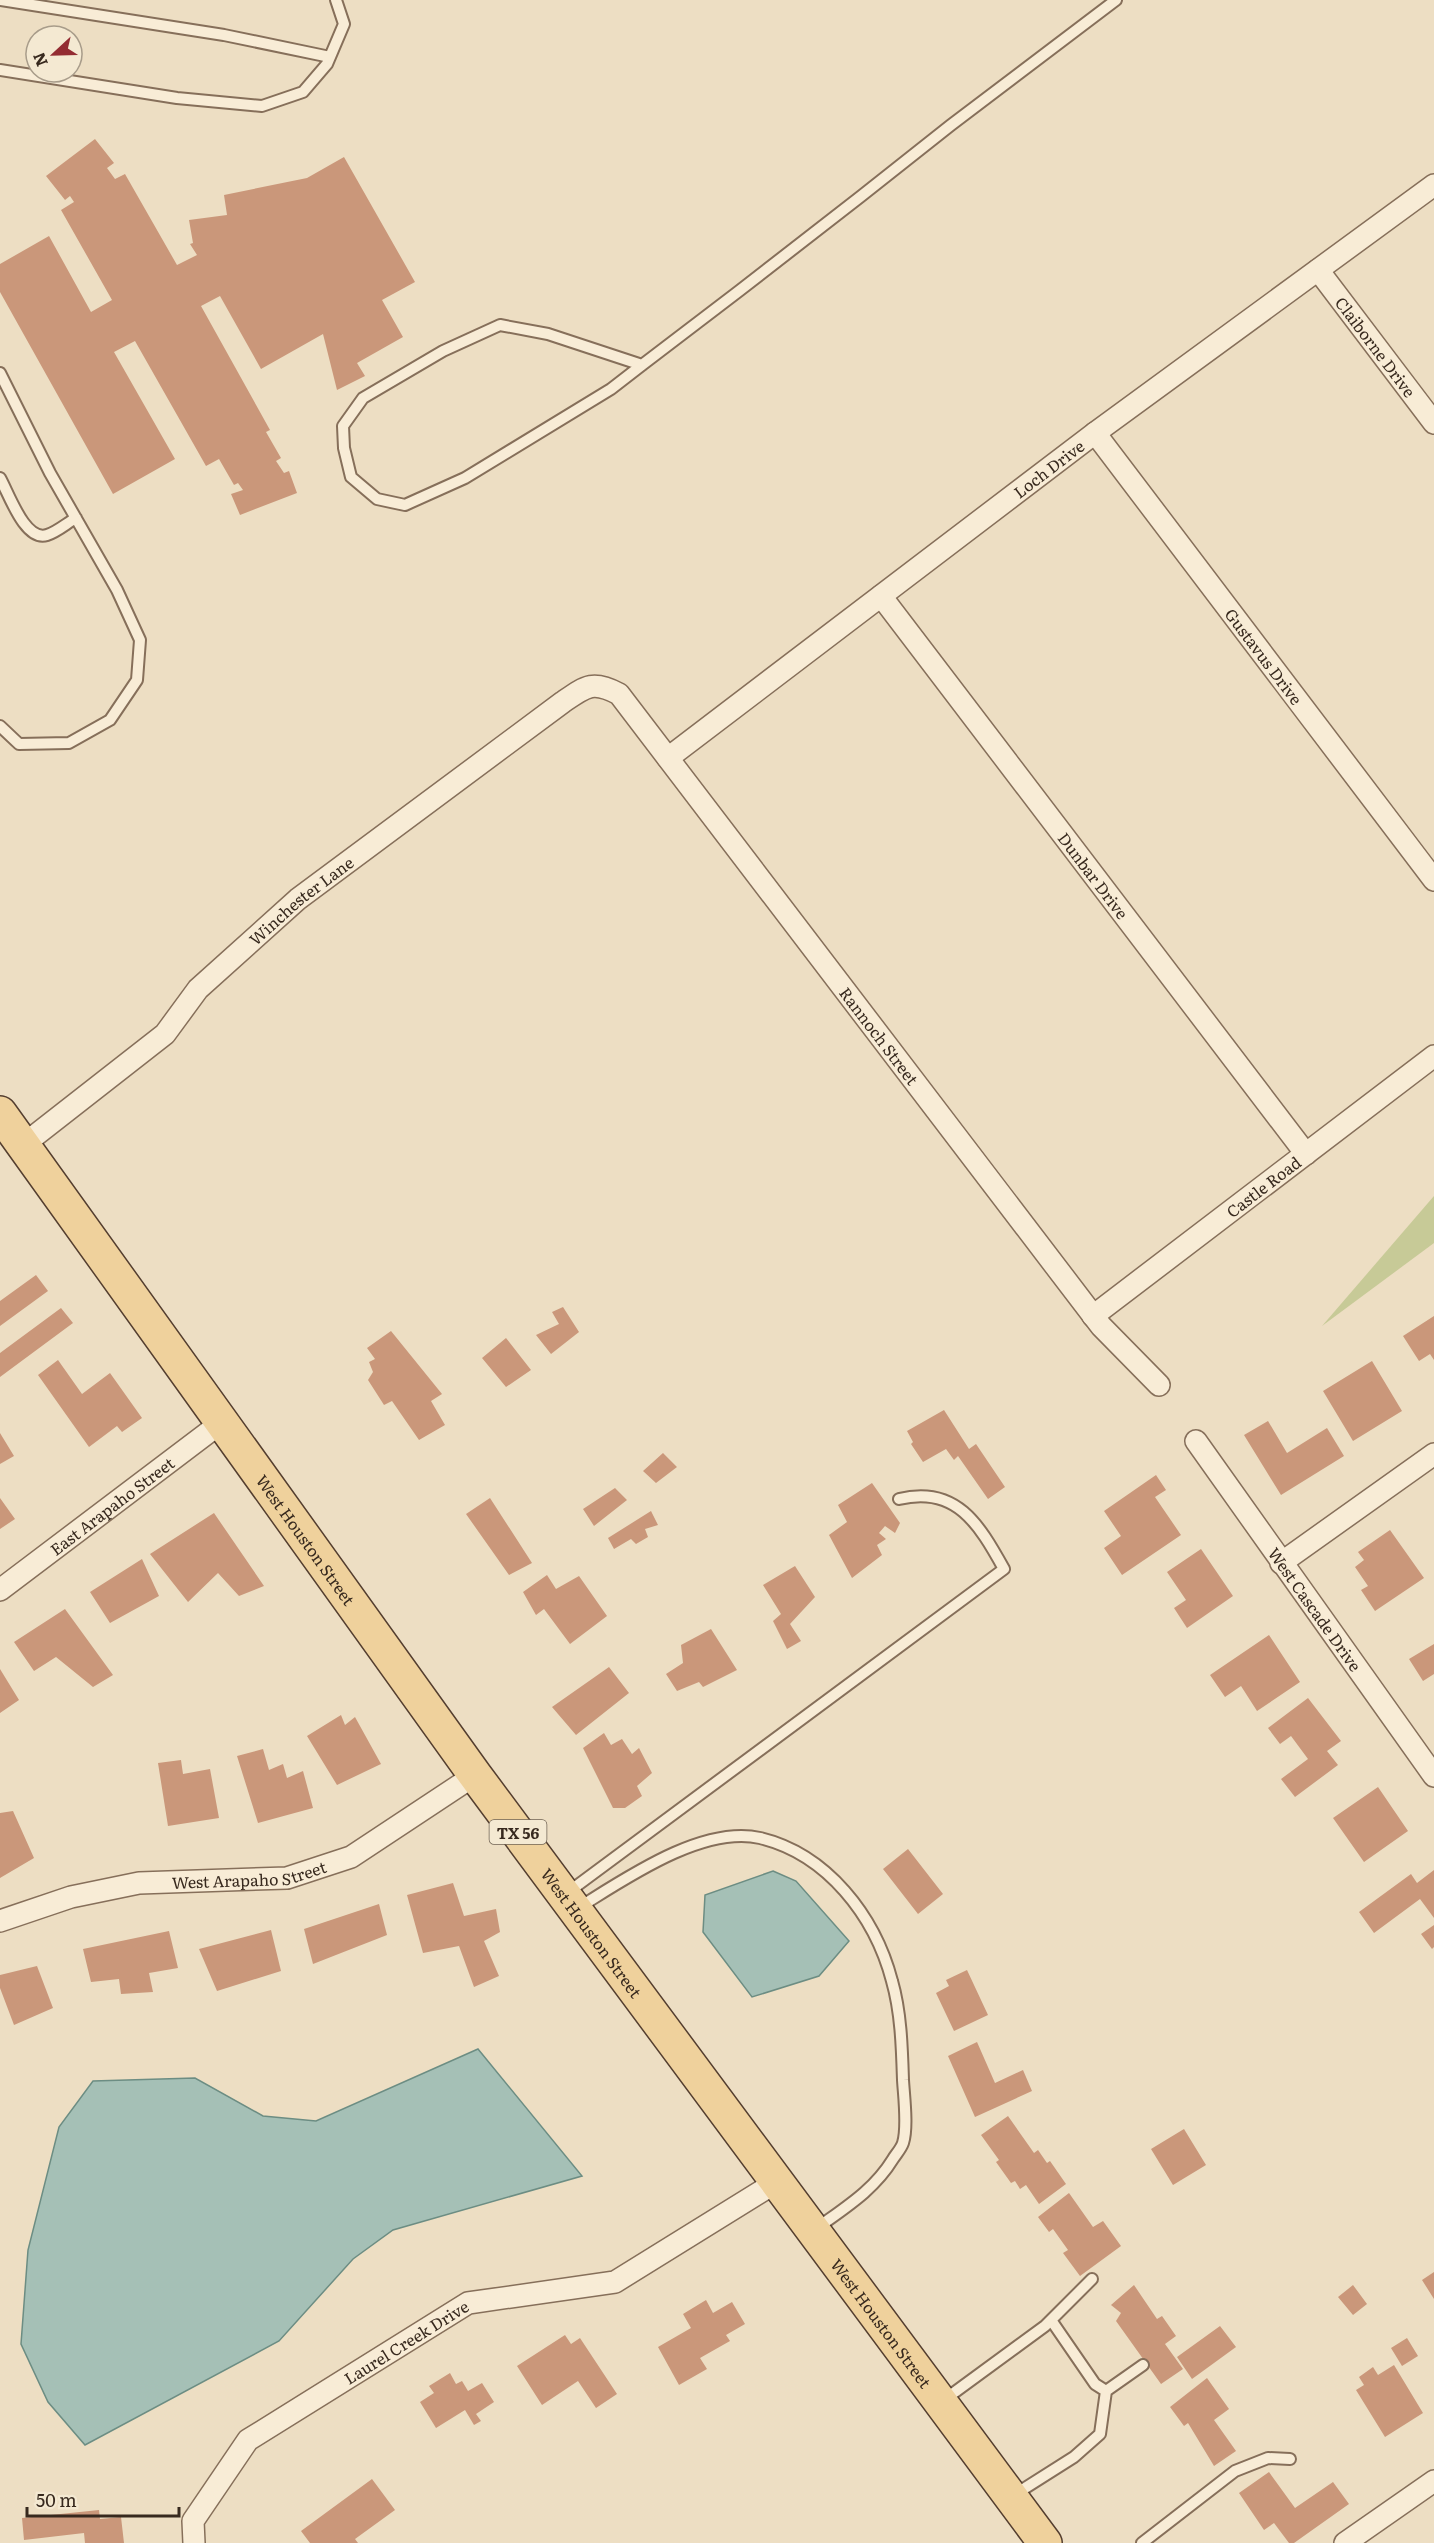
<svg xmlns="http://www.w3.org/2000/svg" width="1434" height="2543" font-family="Literata,serif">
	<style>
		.green { fill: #c7ca97 }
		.water { fill: #a5c0b6; stroke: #6c8d83; stroke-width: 1.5 }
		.building { fill: #ca977a }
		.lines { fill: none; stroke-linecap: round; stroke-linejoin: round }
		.lane-casing { stroke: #866f5a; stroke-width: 14 }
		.street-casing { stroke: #866f5a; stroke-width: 24 }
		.primary-casing { stroke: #543e2f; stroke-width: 36 }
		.lane { stroke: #f8ecd6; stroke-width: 10 }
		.street { stroke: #f8ecd6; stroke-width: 21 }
		.primary { stroke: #efd19c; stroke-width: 33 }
		.labels { text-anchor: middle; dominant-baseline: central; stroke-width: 5; stroke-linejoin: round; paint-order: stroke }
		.shield { fill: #f4e9d2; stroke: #706354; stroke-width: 1.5 }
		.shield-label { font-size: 15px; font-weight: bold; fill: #37291e }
		.street-label { font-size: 16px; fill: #37291e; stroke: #f4e9d2 }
	</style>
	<rect width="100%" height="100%" fill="#eddec3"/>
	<path class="green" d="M1434 1196V1243L1322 1326Z"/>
	<path class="water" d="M773 1871 796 1881 849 1941 819 1976 752 1997 703 1932 705 1895Z
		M478 2049 582 2176 393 2230 353 2259 279 2341 85 2445 48 2402 21 2344 28 2250 59 2127 93 2081 195 2078 263 2116 316 2121Z"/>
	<path class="building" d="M95 139 114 163 107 168 115 179 125 174 177 265 197 255 190 244 193 243 189 220 227 215 224 195 307 178 344 157 415 282 382 300 403 337 357 363 365 376 337 390 323 334 261 369 220 296 201 306 270 430 266 432 281 458 276 461 284 473 289 471 297 493 240 515 231 494 243 490 238 483 234 485 219 459 206 466 135 341 114 352 175 459 113 494 0 292V264L49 236 91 312 112 300 61 210 74 202 70 196 65 200 46 176Z
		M36 1275 48 1291 0 1326V1301Z
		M563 1307 579 1332 551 1354 536 1335 559 1324 552 1312Z
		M61 1308 73 1323 0 1377V1353Z
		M1434 1316V1360L1430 1354 1419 1361 1403 1336Z
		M391 1331 442 1394 431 1401 445 1425 419 1440 392 1401 384 1405 368 1380 373 1372 369 1362 375 1359 367 1348Z
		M506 1338 531 1370 506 1387 482 1358Z
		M58 1360 82 1394 110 1373 142 1418 122 1432 117 1426 89 1447 38 1375Z
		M1372 1361 1402 1411 1353 1441 1323 1391Z
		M944 1410 969 1449 976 1444 1005 1487 988 1499 958 1456 954 1460 946 1449 923 1462 911 1444 913 1442 907 1431Z
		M1268 1421 1287 1453 1327 1428 1344 1456 1281 1495 1244 1435Z
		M0 1433 14 1456 0 1464Z
		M663 1453 677 1467 656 1483 643 1471Z
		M1156 1475 1166 1490 1155 1497 1181 1535 1122 1575 1104 1548 1121 1536 1104 1511Z
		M872 1483 900 1523 895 1533 885 1526 879 1533 886 1539 877 1545 882 1555 852 1578 829 1535 847 1522 838 1505Z
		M615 1488 627 1500 594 1526 583 1509Z
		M0 1498 15 1519 0 1529Z
		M490 1498 532 1563 509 1575 466 1514Z
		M651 1511 658 1525 645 1529 648 1537 636 1544 631 1539 614 1549 608 1538Z
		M214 1513 264 1586 239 1596 218 1573 188 1602 150 1554Z
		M1390 1530 1424 1578 1375 1611 1361 1590 1368 1586 1355 1567 1364 1560 1358 1552Z
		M1201 1549 1233 1596 1187 1628 1174 1608 1186 1600 1167 1572Z
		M142 1559 159 1596 110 1623 90 1592Z
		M795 1566 815 1597 790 1624 801 1641 787 1649 773 1621 781 1614 763 1585Z
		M547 1575 556 1589 579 1576 607 1616 570 1644 544 1609 536 1615 523 1592Z
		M65 1609 113 1675 93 1687 56 1657 34 1671 14 1642Z
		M711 1629 737 1670 703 1687 699 1682 677 1691 666 1674 683 1663 681 1645Z
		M1269 1635 1300 1682 1257 1711 1241 1686 1225 1697 1210 1675Z
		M1434 1644V1674L1423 1681 1409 1659Z
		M609 1667 629 1693 576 1735 552 1707Z
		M0 1669 19 1700 0 1713Z
		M1308 1698 1341 1741 1327 1751 1338 1765 1295 1797 1281 1779 1308 1759 1291 1736 1280 1744 1268 1728Z
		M341 1715 345 1725 355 1717 381 1764 337 1785 307 1736Z
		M604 1733 611 1745 622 1739 632 1754 639 1748 652 1773 637 1786 642 1796 625 1808H613L583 1748Z
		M263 1749 269 1770 283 1764 287 1778 303 1771 313 1808 258 1823 237 1756Z
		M181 1760 183 1774 210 1769 219 1818 168 1826 158 1763Z
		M1378 1787 1408 1831 1364 1862 1333 1818Z
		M13 1811 34 1858 0 1878V1813Z
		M908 1849 943 1894 918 1914 883 1869Z
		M1434 1870V1918L1420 1899 1374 1933 1359 1912 1411 1874 1417 1883Z
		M453 1883 464 1916 496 1909 500 1932 484 1941 499 1976 474 1987 459 1946 423 1953 407 1895Z
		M379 1904 387 1935 313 1964 304 1929Z
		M1434 1925V1947L1432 1949 1421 1934Z
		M271 1930 281 1971 217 1991 199 1949Z
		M169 1931 178 1968 149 1973 153 1992 121 1994 119 1979 91 1982 83 1949Z
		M37 1966 53 2008 14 2025 0 1988V1975Z
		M967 1970 988 2015 954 2031 936 1993 949 1986 946 1980Z
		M977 2042 995 2083 1023 2070 1032 2091 975 2117 948 2056Z
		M1008 2116 1034 2153 1038 2150 1047 2163 1050 2161 1066 2184 1039 2204 1026 2185 1020 2189 1015 2181 1011 2183 996 2162 999 2160 981 2135Z
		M1184 2129 1206 2165 1173 2185 1151 2149Z
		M1069 2193 1093 2227 1103 2221 1121 2246 1080 2276 1063 2253 1068 2250 1053 2229 1049 2232 1038 2217Z
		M1434 2272V2299L1422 2280Z
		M1134 2285 1157 2319 1162 2316 1176 2336 1165 2344 1183 2369 1161 2384 1116 2321 1121 2313 1111 2305Z
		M1353 2285 1367 2304 1353 2315 1338 2297Z
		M706 2300 713 2313 732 2302 745 2324 726 2335 730 2341 700 2358 707 2369 679 2385 658 2347 691 2328 683 2314Z
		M1220 2326 1236 2347 1192 2379 1177 2357Z
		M565 2335 571 2344 580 2338 617 2394 596 2408 578 2381 542 2405 517 2366Z
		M1407 2338 1418 2356 1402 2366 1391 2348Z
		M1394 2365 1423 2413 1385 2437 1356 2390 1364 2385 1359 2377 1373 2367 1378 2375Z
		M450 2373 456 2384 462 2381 468 2391 482 2383 494 2402 476 2414 481 2421 474 2425 465 2410 436 2428 420 2402 434 2393 429 2386Z
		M1207 2378 1229 2409 1214 2420 1236 2451 1214 2466 1188 2423 1184 2426 1170 2407Z
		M1269 2472 1295 2508 1333 2482 1349 2504 1294 2543H1289L1274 2523 1264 2530 1239 2493Z
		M372 2479 395 2510 355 2539 358 2543H310L301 2531Z
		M99 2510 100 2519 121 2517 124 2543H85L84 2533 24 2540 22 2518Z"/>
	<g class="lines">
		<defs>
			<path id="lane" d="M1 0 224 35 330 57
				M0 70 177 98 262 106 303 92 327 64 344 24 336 0
				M642 365 548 334 500 325 443 351 363 398 343 426 344 448 351 477 377 499 405 505 465 478 611 389 642 365 739 291 860 197 951 125 1116 0
				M0 373 50 473 117 590 140 640 137 680 110 720 69 743 19 744 0 726
				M0 478C9 494 25 542 47 535 57 532 67 523 76 518
				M567 1893 1004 1569C979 1524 956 1485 899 1499
				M578 1908C625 1879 702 1825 760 1838 827 1854 875 1916 892 1981 901 2012 902 2048 903 2080 904 2097 908 2127 903 2143 901 2149 896 2154 893 2159 874 2190 846 2207 817 2228
				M1051 2320 1095 2384 1106 2391
				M944 2400 1045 2326 1092 2279
				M1014 2495 1074 2457 1100 2434 1106 2391 1143 2365
				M1142 2543 1235 2471 1268 2458 1290 2459"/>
			<g id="street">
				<path id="s1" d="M1318 270 1434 423"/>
				<path id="s2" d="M1095 433 1434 880"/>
				<path id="s3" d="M881 596 1306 1154"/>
				<path id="s4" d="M668 758 1095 433 1434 185"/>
				<path id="s5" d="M23 1145 165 1034 198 989 298 899 563 702C586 686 593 680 619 694L1101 1326 1159 1385"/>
				<path id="s6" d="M1093 1316 1434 1056"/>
				<path id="s7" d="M1196 1441 1434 1776"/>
				<path d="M1281 1563 1434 1454"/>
				<path id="s8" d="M0 1590 222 1422"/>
				<path id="s9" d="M0 1921 71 1897 139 1883 287 1878 351 1857 475 1775"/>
				<path id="s10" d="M194 2543 193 2521 248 2440 468 2303 615 2282 778 2181"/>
				<path d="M1345 2543 1434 2481"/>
			</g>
			<g id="primary">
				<path id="s11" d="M0 1113 475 1775 1045 2543"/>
			</g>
		</defs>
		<use href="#lane" class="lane-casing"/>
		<use href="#street" class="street-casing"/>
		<use href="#primary" class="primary-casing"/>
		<use href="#lane" class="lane"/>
		<use href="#street" class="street"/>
		<use href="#primary" class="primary"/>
	</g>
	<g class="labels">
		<rect class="shield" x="489.5" y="1820" width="57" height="24" rx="4.5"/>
		<g class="shield-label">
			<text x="518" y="1832">TX 56</text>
		</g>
		<g class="street-label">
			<text stroke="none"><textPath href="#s1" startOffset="96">Claiborne Drive</textPath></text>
			<text stroke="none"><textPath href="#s4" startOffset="478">Loch Drive</textPath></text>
			<text stroke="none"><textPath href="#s2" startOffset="280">Gustavus Drive</textPath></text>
			<text stroke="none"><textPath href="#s3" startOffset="351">Dunbar Drive</textPath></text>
			<text stroke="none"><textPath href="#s5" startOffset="372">Winchester Lane</textPath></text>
			<text stroke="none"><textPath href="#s5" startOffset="1192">Rannoch Street</textPath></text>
			<text stroke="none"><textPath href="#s6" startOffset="214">Castle Road</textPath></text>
			<text stroke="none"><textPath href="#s8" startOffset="140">East Arapaho Street</textPath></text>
			<text stroke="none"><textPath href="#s11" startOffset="525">West Houston Street</textPath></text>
			<text stroke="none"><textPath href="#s7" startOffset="206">West Cascade Drive</textPath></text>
			<text stroke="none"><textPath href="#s9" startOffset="255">West Arapaho Street</textPath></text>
			<text stroke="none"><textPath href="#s11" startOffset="1011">West Houston Street</textPath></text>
			<text stroke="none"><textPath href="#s11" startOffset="1497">West Houston Street</textPath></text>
			<text stroke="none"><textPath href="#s10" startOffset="306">Laurel Creek Drive</textPath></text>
		</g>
	</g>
	<g transform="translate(54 54) rotate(248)"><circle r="28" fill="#f4e9d2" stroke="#a89c8a" stroke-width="1.5"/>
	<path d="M0-4.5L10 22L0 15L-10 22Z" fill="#932c32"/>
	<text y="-9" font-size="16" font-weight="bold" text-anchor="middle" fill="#37291e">N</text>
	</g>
	<path d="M27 2507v9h152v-9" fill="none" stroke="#37291e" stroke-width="3"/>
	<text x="36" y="2507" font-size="18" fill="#37291e" stroke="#f4e9d2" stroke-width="4.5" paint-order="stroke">50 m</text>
</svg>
